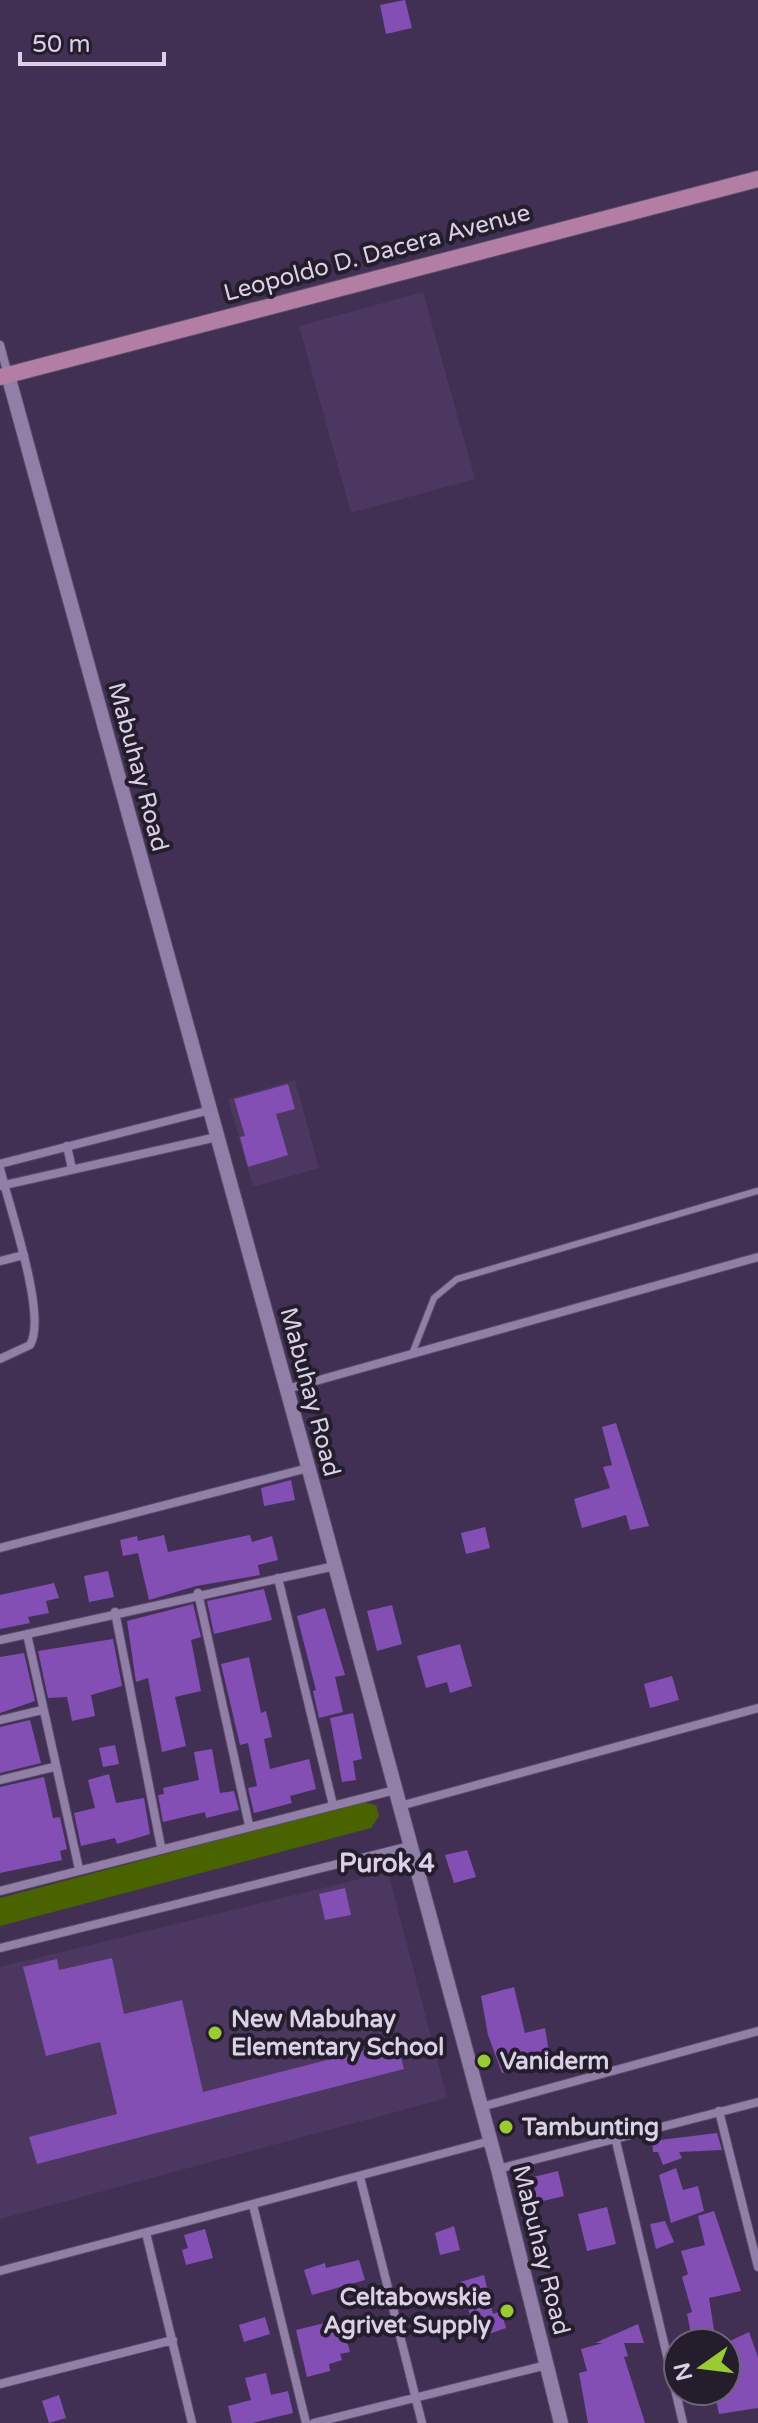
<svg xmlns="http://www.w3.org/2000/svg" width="758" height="2423" font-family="'Varela Round',sans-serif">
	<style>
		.built { fill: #4b3760 }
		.green { fill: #486300 }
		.building { fill: #844fb4 }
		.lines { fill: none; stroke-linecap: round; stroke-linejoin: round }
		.service-casing { stroke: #5a4b69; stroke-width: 8 }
		.minor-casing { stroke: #5a4b69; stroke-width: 10 }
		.tertiary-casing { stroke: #5a4b69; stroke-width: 16 }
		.secondary-casing { stroke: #5a4b69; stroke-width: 18 }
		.service { stroke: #927fa7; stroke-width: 6 }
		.minor { stroke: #927fa7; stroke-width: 8 }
		.tertiary { stroke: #927fa7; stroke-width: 14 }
		.secondary { stroke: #b27ea4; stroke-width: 16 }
		.poi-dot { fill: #9bcb32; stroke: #241d2c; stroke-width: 3 }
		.labels { text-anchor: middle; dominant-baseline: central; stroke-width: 8; stroke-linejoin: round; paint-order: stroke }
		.street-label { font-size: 24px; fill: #dbd1e7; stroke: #241d2c }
		.poi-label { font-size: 24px; font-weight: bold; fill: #dbd1e7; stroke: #241d2c; text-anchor: start }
		.neighbourhood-label { font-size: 26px; font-weight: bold; fill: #dbd1e7; stroke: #241d2c }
	</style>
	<rect width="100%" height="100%" fill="#413053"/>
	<path class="built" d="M423 292 475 479 351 513 299 326Z
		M295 1080 319 1168 253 1187 228 1099Z
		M388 1872 447 2098 0 2219V1967Z"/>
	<path class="green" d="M362 1802 376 1805 379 1816 371 1828 0 1926V1898Z"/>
	<path class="building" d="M405 0 412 28 386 34 380 5Z
		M288 1084 295 1109 276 1114 288 1155 248 1167 240 1137 245 1136 234 1099Z
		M616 1423 649 1526 630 1530 626 1515 582 1528 574 1499 610 1488 603 1467 612 1465 602 1427Z
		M291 1480 295 1500 264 1506 261 1488Z
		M485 1527 490 1548 466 1554 461 1533Z
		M164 1535 168 1552 250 1535 252 1542 272 1536 278 1560 258 1565 260 1575 196 1586 149 1600 138 1553 123 1556 120 1540 137 1536 138 1541Z
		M108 1571 114 1597 89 1602 84 1576Z
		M54 1583 59 1598 46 1601 49 1613 28 1617 30 1623 0 1629V1595Z
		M264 1589 272 1620 214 1634 207 1601Z
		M193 1604 201 1637 191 1640 201 1691 175 1697 186 1746 162 1752 148 1678 136 1682 127 1621Z
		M392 1605 402 1644 377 1651 367 1611Z
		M325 1608 345 1675 335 1677 343 1712 319 1718 313 1691 316 1690 297 1616Z
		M113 1639 122 1686 91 1695 95 1716 72 1721 67 1697 48 1698 38 1651Z
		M460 1644 472 1686 450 1693 447 1682 426 1688 417 1656Z
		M24 1653 35 1701 0 1713V1657Z
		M249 1657 261 1713 266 1711 272 1737 264 1739 270 1769 309 1759 316 1789 290 1796 292 1803 254 1813 248 1788 257 1786 248 1743 240 1745 221 1664Z
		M672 1676 679 1700 650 1708 644 1684Z
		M353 1713 362 1759 353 1761 356 1780 342 1782 330 1718Z
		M30 1720 41 1763 0 1773V1727Z
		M115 1745 119 1764 103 1767 99 1748Z
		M212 1749 220 1793 234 1791 239 1810 206 1818 205 1812 163 1822 158 1795 164 1794 163 1788 199 1780 194 1752Z
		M109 1774 116 1803 144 1798 150 1834 117 1844 115 1838 81 1846 74 1813 95 1808 88 1780Z
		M44 1777 53 1818 60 1817 67 1849 60 1851 62 1860 0 1873V1787Z
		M467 1850 476 1877 454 1883 445 1855Z
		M345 1888 351 1915 325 1920 319 1894Z
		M112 1958 124 2014 182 2000 203 2092 397 2042 404 2069 37 2164 29 2137 117 2114 100 2042 46 2056 23 1967 57 1959 59 1970Z
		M514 1987 525 2033 545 2028 549 2052 531 2057 533 2065 502 2073 488 2035 481 1996Z
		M717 2133 722 2150 679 2152 682 2158 663 2165 658 2152H653L652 2141Z
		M676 2168 683 2190 698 2186 704 2211 671 2223 659 2175Z
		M558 2171 564 2196 530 2204 525 2179Z
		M607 2207 616 2244 587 2251 578 2214Z
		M714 2211 741 2291 709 2298 716 2343H693L687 2314 692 2312 682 2277 688 2274 681 2251 705 2245 698 2216Z
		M665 2221 674 2242 656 2249 650 2224Z
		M454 2226 460 2250 440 2255 435 2233Z
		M205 2229 213 2258 186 2265 182 2250 188 2248 184 2235Z
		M359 2260 365 2280 312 2295 304 2270 325 2263 326 2268Z
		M484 2275 493 2314 501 2311 506 2328 477 2338 460 2282Z
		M265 2317 270 2334 244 2342 239 2325Z
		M341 2319 350 2352 340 2354 342 2360 329 2364 330 2371 307 2377 296 2330Z
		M638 2324 644 2343H624L628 2356 624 2357 645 2423H588L579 2373 587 2371 581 2349 603 2343H595Z
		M749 2332 758 2357V2408L719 2414 714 2391H726V2343Z
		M266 2373 271 2395 288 2391 293 2413 252 2423H232L228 2406 251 2400 245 2378Z
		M59 2395 66 2418 49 2423 42 2401Z"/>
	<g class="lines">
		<defs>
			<path id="service" d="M412 1354 434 1298 457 1279 757 1191"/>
			<path id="minor" d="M0 345 8 375
				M67 1146 72 1169
				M0 1164 210 1110
				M0 1168C8 1204 48 1316 30 1345L0 1359
				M0 1186 217 1137
				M0 1261 24 1255
				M287 1389 758 1257
				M0 1548 308 1468
				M278 1578 333 1805
				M198 1593 249 1825
				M115 1612 161 1847
				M27 1634 79 1869
				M0 1640 335 1566
				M0 1720 42 1710
				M0 1780 54 1767
				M400 1806 758 1708
				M0 1891 395 1790
				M0 1948 410 1846
				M481 2107 758 2031
				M719 2111 758 2267
				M615 2137 683 2423
				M498 2169 758 2102
				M360 2177 422 2423
				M253 2205 306 2423
				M146 2233 192 2423
				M0 2271 490 2141
				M0 2384 173 2340
				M314 2423 547 2365"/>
			<path id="tertiary" d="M8 375 317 1499 498 2169 561 2423"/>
			<path id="secondary" d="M0 377 758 179"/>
		</defs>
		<use href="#service" class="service-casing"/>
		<use href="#minor" class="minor-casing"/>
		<use href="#tertiary" class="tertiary-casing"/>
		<use href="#secondary" class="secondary-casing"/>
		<use href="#service" class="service"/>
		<use href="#minor" class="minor"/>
		<use href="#tertiary" class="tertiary"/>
		<use href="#secondary" class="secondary"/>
	</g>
	<g class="poi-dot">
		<circle cx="215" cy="2033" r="8"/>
		<circle cx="484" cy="2061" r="8"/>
		<circle cx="506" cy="2127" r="8"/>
		<circle cx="507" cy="2311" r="8"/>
	</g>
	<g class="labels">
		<g class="street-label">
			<text transform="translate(377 253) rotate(-15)">Leopoldo D. Dacera Avenue</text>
			<text transform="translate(138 767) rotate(75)">Mabuhay Road</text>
			<text transform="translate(310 1392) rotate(75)">Mabuhay Road</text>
			<text transform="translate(541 2250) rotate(76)">Mabuhay Road</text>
		</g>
		<g class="poi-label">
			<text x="231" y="2019">New Mabuhay<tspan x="231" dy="28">Elementary School</tspan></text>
			<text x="500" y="2061">Vaniderm</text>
			<text x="522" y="2127">Tambunting</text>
			<text x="491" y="2297" text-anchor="end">Celtabowskie<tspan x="491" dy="28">Agrivet Supply</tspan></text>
		</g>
		<g class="neighbourhood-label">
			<text x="387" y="1863">Purok 4</text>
		</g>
	</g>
	<g transform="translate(702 2367) rotate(256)"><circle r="38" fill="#241d2c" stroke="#6d6577" stroke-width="2"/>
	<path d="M0-6L14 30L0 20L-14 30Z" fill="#9bcb32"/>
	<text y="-12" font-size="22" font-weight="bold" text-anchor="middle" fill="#dbd1e7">N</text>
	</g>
	<path d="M20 52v12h144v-12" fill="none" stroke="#dbd1e7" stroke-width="4"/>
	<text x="32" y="52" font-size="24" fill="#dbd1e7" stroke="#241d2c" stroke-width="6" paint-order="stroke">50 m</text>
</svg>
